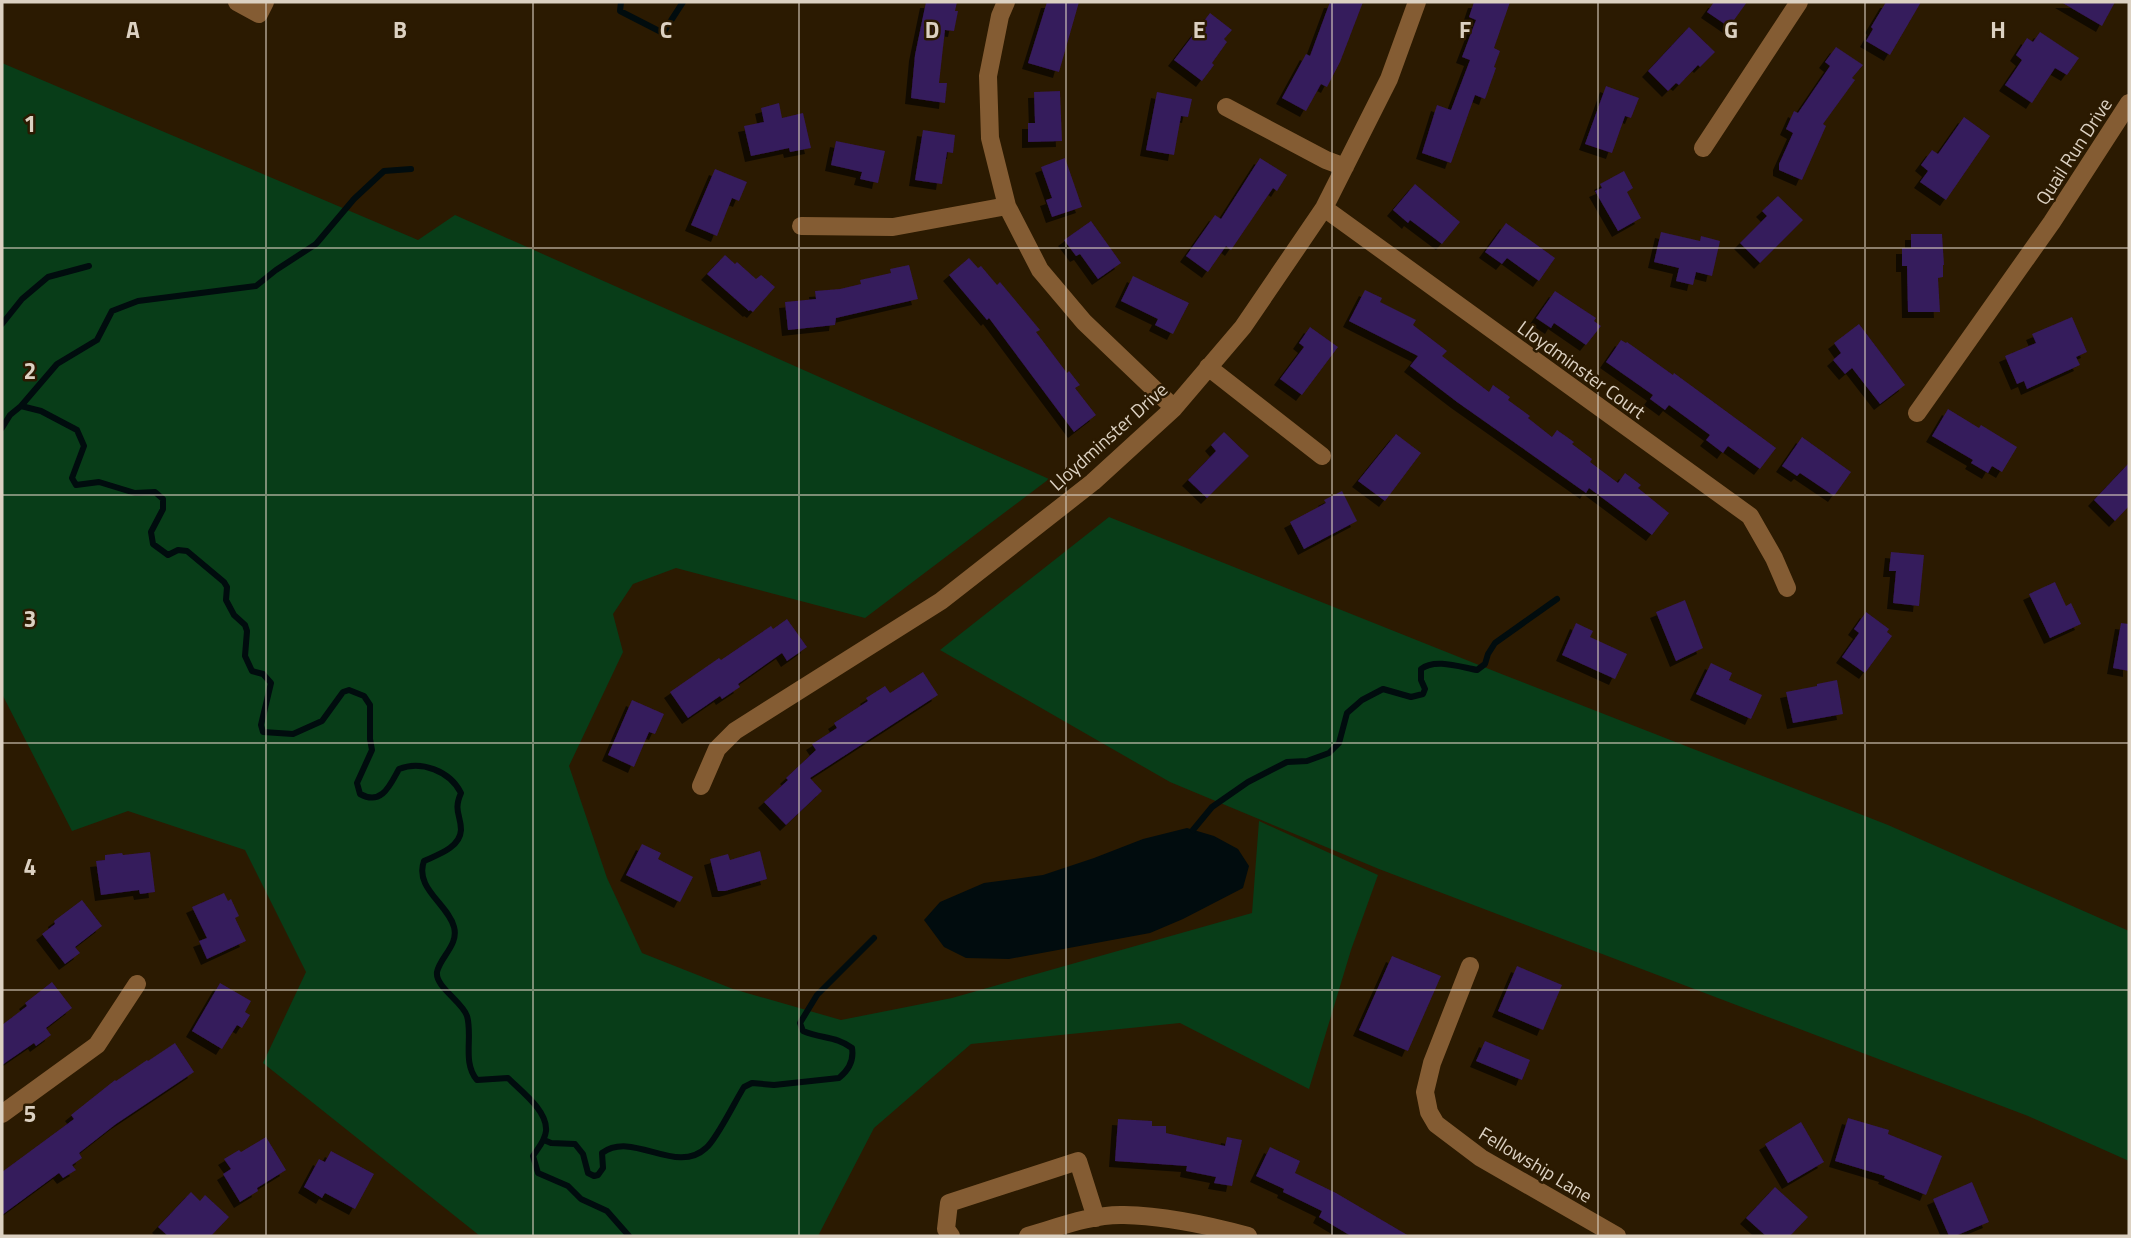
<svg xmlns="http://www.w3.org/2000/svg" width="2131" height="1238" font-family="'Titillium Web',sans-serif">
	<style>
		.green { fill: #083d18 }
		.water { fill: #010c0e }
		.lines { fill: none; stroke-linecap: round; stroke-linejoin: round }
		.stream { stroke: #010c0e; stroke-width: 6 }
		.building { fill: #361a5c; filter: url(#shadow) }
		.minor { stroke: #845c33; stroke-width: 18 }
		.grid { fill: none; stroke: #dcd1c2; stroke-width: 2; stroke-opacity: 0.55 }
		.labels { text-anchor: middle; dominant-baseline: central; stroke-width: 5; stroke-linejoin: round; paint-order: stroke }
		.street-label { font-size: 19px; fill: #dcd1c2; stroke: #2b1a01 }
		.grid-label { font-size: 23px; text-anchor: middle; font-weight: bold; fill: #dcd1c2; stroke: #2b1a01; stroke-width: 5; stroke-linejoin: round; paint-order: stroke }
	</style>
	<defs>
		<filter id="shadow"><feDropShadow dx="-6" dy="6" stdDeviation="0" flood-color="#0009"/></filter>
	</defs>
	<rect width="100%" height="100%" fill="#2b1a01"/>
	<path class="green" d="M2 63 418 240 455 215 1049 479 865 618 676 568 633 584 613 614 623 652 569 766 607 878 642 953 733 989 841 1020 952 998 1252 913 1259 821 1378 875 1351 950 1309 1089 1180 1023 971 1044 874 1128 818 1236H480L263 1063 306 972 245 850 128 811 72 831 2 694Z
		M1109 517 1504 675 1888 825 2129 931V1161L2028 1116 1379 869 1170 782 940 650Z"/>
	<path class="water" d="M1187 828 1214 836 1238 849 1249 866 1243 888 1183 919 1150 933 1009 959 966 958 944 947 924 920 940 902 984 883 1043 875 1094 858 1143 839Z"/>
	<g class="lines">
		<path class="stream" d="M621 2 620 11 663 33 683 2
			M2 324 22 299 48 277 89 266
			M21 406 57 364 97 340 112 311 138 301 256 286 276 270 316 244 354 199 384 171 411 169
			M2 428 10 415 21 406 41 411 77 430 84 446 72 478 76 485 99 482 135 493 155 492 163 499V509L151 532 153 544 168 555 178 550 187 551 224 582 227 587 226 600 234 615 245 625 247 631 245 656 252 671 263 674 271 683 261 725 263 732 293 734 322 721 343 692 349 690 364 696 370 705V739L372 750 357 783 360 794C382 806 390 785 399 769 421 760 450 771 461 793 453 811 461 815 461 830 460 848 437 855 424 861 414 888 448 904 454 927 459 945 440 957 437 972 435 987 463 1002 467 1016 473 1036 462 1063 477 1080L508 1078C521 1091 548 1111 546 1131 545 1141 538 1148 533 1156L538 1173 568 1186 581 1199 607 1211 629 1236
			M1193 830 1212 807 1248 782 1287 762 1307 761 1329 753 1339 743 1347 713 1362 700 1383 689 1411 697 1423 694 1425 689 1421 680V669C1435 658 1460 667 1477 670L1485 664 1488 654 1495 643 1557 599
			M544 1140 551 1143 575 1144 583 1154 588 1173 594 1176 598 1175 603 1168 602 1153C633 1130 676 1176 706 1148 717 1139 735 1101 744 1087L752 1083 774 1085 839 1078C849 1070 854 1060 852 1048 836 1036 822 1039 803 1031L800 1023 817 995 874 938"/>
	</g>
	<path class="building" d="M926 2H957L955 11H958L954 31 945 30 939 83H947L945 103 911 98 915 55Z
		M1047 2H1079L1059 72 1028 63Z
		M1330 2H1363L1340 62 1327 87 1321 84 1306 111 1282 98 1306 54 1310 56Z
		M1474 2H1510L1494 48 1500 51 1494 67 1496 68 1485 99 1475 95 1451 163 1422 153 1437 105 1451 110 1470 60 1462 57 1476 20 1469 17Z
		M1714 2H1747L1729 27 1707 12Z
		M1886 2H1921L1890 55 1866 41 1873 29 1871 27Z
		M2061 2H2115L2102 26Z
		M1210 13 1232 30 1224 39 1227 42 1212 63 1214 65 1202 81 1174 60Z
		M1689 27 1715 52 1700 67 1698 65 1679 85 1676 83 1668 91 1648 71Z
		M2040 32 2079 58 2067 75 2055 68 2032 103 2005 85 2022 60 2016 55 2027 38 2033 42Z
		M1836 47 1863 65 1852 78 1855 80 1823 124 1826 126 1802 180 1779 170V164L1793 133 1786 129 1794 111 1798 113 1830 66 1825 62Z
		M1606 86 1639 98 1631 118 1625 116 1612 153 1585 144Z
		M1060 91 1062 141 1028 142V123H1035L1034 92Z
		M1157 92 1192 99 1188 117 1181 116 1174 155 1146 150Z
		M779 103 782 118 803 113 811 148 790 152 789 148 751 156 744 126 764 122 761 108Z
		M1964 117 1990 136 1946 200 1920 182 1928 171 1921 165 1932 150 1938 154Z
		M923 130 955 135 953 153 947 152 942 184 915 180Z
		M836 141 885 151 878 183 860 179 862 172 831 165Z
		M1065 158 1082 207 1052 217 1046 200 1052 198 1041 167Z
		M1260 158 1287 175 1277 191 1273 188 1231 250 1226 246 1208 272 1186 256 1215 215 1221 219Z
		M715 169 747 182 739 201 732 198 717 236 691 225Z
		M1624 171 1633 188 1627 192 1641 218 1618 231 1595 191 1602 188 1600 184Z
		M1415 184 1460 222 1442 244 1410 220 1408 223 1393 210Z
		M1778 196 1803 220 1760 263 1740 243 1767 216 1762 211Z
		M1091 221 1121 263 1098 279 1080 254 1076 256 1064 240Z
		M1506 223 1555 258 1539 281 1507 258 1502 264 1485 252Z
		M1661 232 1700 241 1701 236 1720 241 1712 276 1696 272 1693 285 1676 281 1679 268 1654 262Z
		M1911 234H1942L1944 265H1943V277L1938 278 1940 312H1908L1907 266H1902V248H1911Z
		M725 255 735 264 737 262 756 279 761 275 775 287 753 312 750 310 749 311 707 274Z
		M969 258 978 268 981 266 997 285 1000 282 1040 330 1036 332 1067 373 1069 371 1080 385 1075 388 1096 415 1074 432 989 318 987 320 949 275Z
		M909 265 918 299 836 318 835 325 788 330 785 302 816 299 815 291 840 289 861 284 860 280 891 273 890 269Z
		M1133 276 1189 303 1173 334 1155 325 1158 319 1121 301Z
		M1365 290 1382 298 1380 302 1416 320 1413 325 1447 351 1442 356 1489 392 1493 385 1510 397 1508 400 1530 416 1528 418 1552 437 1557 430 1574 442 1572 444 1592 459 1590 462 1618 483 1625 473 1641 485 1638 488 1669 513 1652 535 1589 488 1586 493 1457 402 1410 366 1418 356 1349 321Z
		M1555 291 1596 318 1594 321 1601 326 1586 345 1554 323 1551 328 1536 318Z
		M2072 317 2087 352 2076 357 2080 365 2027 389 2024 381 2017 384 2005 356 2036 343 2032 334Z
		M1859 324 1905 385 1880 404 1852 368 1845 374 1833 360 1841 353 1834 343Z
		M1310 327 1338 347 1302 395 1280 379 1304 347 1299 343Z
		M1621 340 1626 343 1627 342 1673 375 1674 373 1776 448 1760 469 1728 446 1723 453 1706 440 1710 435 1669 405 1665 410 1650 399 1653 395 1606 362Z
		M1948 409 1979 428 1981 425 2017 447 2002 472 1992 466 1988 473 1971 463 1973 460 1932 436Z
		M1224 432 1249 456 1207 498 1188 480 1216 451 1211 445Z
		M1396 434 1421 453 1385 501 1358 481Z
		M1802 437 1851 472 1834 496 1800 473 1797 476 1782 466Z
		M2129 463V506L2115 521 2094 500Z
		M1342 491 1357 521 1304 549 1290 522 1326 503 1324 500Z
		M1891 552 1924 555 1919 606 1893 603 1896 571H1889Z
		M2055 582 2066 606 2071 603 2081 624 2050 638 2029 594Z
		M1685 600 1703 648 1676 661 1656 612Z
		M1866 612 1889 629 1887 632 1892 636 1865 673 1842 657 1859 633 1854 629Z
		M787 619 807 647 787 661 782 653 738 684 740 687 722 699 720 696 688 718 670 692 719 658 721 660 771 626 773 629Z
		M1576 623 1593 631 1590 637 1627 654 1615 679 1562 655Z
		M2121 623 2129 624V671L2113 668Z
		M1711 663 1732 673 1729 680 1762 695 1751 719 1696 694Z
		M923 672 938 695 810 778 822 791 786 825 764 802 788 780 786 778 816 750 812 744 837 728 834 723 868 701 866 698 885 686 890 693Z
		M1837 680 1843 714 1793 723 1786 692 1817 686V684Z
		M632 700 664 714 655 734 649 732 634 767 608 755Z
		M642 844 661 853 658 859 693 877 680 902 626 875Z
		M760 851 767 879 725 891H718L710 859 728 854 730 860Z
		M150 852 155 892 140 894 139 890 101 895 96 861 105 860V855L122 853 123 855Z
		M224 893 228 901 231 899 239 916 235 918 246 941 207 959 199 941 207 938 192 907Z
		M82 900 102 926 75 947 80 953 65 964 42 934 55 924 54 921Z
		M1392 956 1441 976 1408 1051 1359 1030Z
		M1517 966 1562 985 1543 1030 1498 1011Z
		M52 982 72 1008 46 1028 51 1035 36 1046 34 1043 2 1065V1025L27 1006 25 1003Z
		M220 983 251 1001 245 1012 250 1015 242 1028 237 1025 222 1049 192 1031Z
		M1485 1041 1530 1060 1522 1080 1476 1061Z
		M175 1043 194 1072 116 1124 79 1153 82 1158 72 1165 76 1170 63 1178 59 1173 2 1215V1172L74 1119 71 1115 115 1080 116 1081 147 1060 148 1061Z
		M1848 1118 1889 1130 1888 1134 1942 1156 1926 1195 1884 1178 1885 1176 1835 1161Z
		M1118 1119 1152 1121V1126H1166V1133L1225 1146 1227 1137 1242 1140 1232 1186 1214 1183 1216 1177 1186 1171 1187 1166 1115 1161Z
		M1801 1122 1824 1162 1788 1183 1765 1144Z
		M266 1137 286 1170 257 1188 258 1191 240 1202 223 1174 231 1169 224 1159 239 1150 241 1152Z
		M1270 1147 1300 1161 1295 1173 1336 1193 1409 1236H1351L1319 1217 1322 1211 1283 1192 1284 1189 1256 1176Z
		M331 1151 374 1174 355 1209 325 1193 322 1198 304 1187 319 1159 325 1162Z
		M1972 1182 1989 1222 1955 1236H1949L1933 1199Z
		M1775 1187 1808 1217 1790 1236H1766L1746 1218Z
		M191 1192 200 1201 205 1195 229 1217 211 1236H168L158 1227Z"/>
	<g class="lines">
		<path class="minor" d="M237 2 259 14 265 2
			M1006 2 1000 16 988 76 990 138 1007 206 1040 270 1084 322 1174 408
			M1226 107 1326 160 1345 167
			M1703 148 1799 2
			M1324 208 1750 516 1774 558 1787 588
			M801 226 893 227 1007 206
			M1208 367 1322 456
			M1917 413 2052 222 2129 103
			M701 786 717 749 735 731 941 601 1093 482 1174 408 1243 327 1324 208 1389 79 1417 2
			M1470 966 1432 1063 1425 1092 1429 1112 1436 1124 1481 1158 1617 1236
			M2 1114 97 1045 137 984
			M951 1236 946 1229 949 1203 1078 1161 1096 1218
			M1028 1236C1059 1227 1092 1214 1124 1215 1166 1216 1208 1225 1248 1236"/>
	</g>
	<path class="grid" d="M266 2V1236M533 2V1236M799 2V1236M1066 2V1236M1332 2V1236M1598 2V1236M1865 2V1236M2 248H2129M2 495H2129M2 743H2129M2 990H2129"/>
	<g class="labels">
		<g class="street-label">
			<text transform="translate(2073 151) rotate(-57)">Quail Run Drive</text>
			<text transform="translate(1582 369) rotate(36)">Lloydminster Court</text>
			<text transform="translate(1108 436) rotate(-42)">Lloydminster Drive</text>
			<text transform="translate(1536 1164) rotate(31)">Fellowship Lane</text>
		</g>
	</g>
	<g class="grid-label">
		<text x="133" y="38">A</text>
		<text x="400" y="38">B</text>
		<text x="666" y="38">C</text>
		<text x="932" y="38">D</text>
		<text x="1199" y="38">E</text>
		<text x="1465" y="38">F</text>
		<text x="1731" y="38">G</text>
		<text x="1998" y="38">H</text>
		<text x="30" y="132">1</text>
		<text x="30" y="379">2</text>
		<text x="30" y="627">3</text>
		<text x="30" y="875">4</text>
		<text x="30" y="1122">5</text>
	</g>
	<rect width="2131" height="1238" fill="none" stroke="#dcd1c2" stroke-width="7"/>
</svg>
